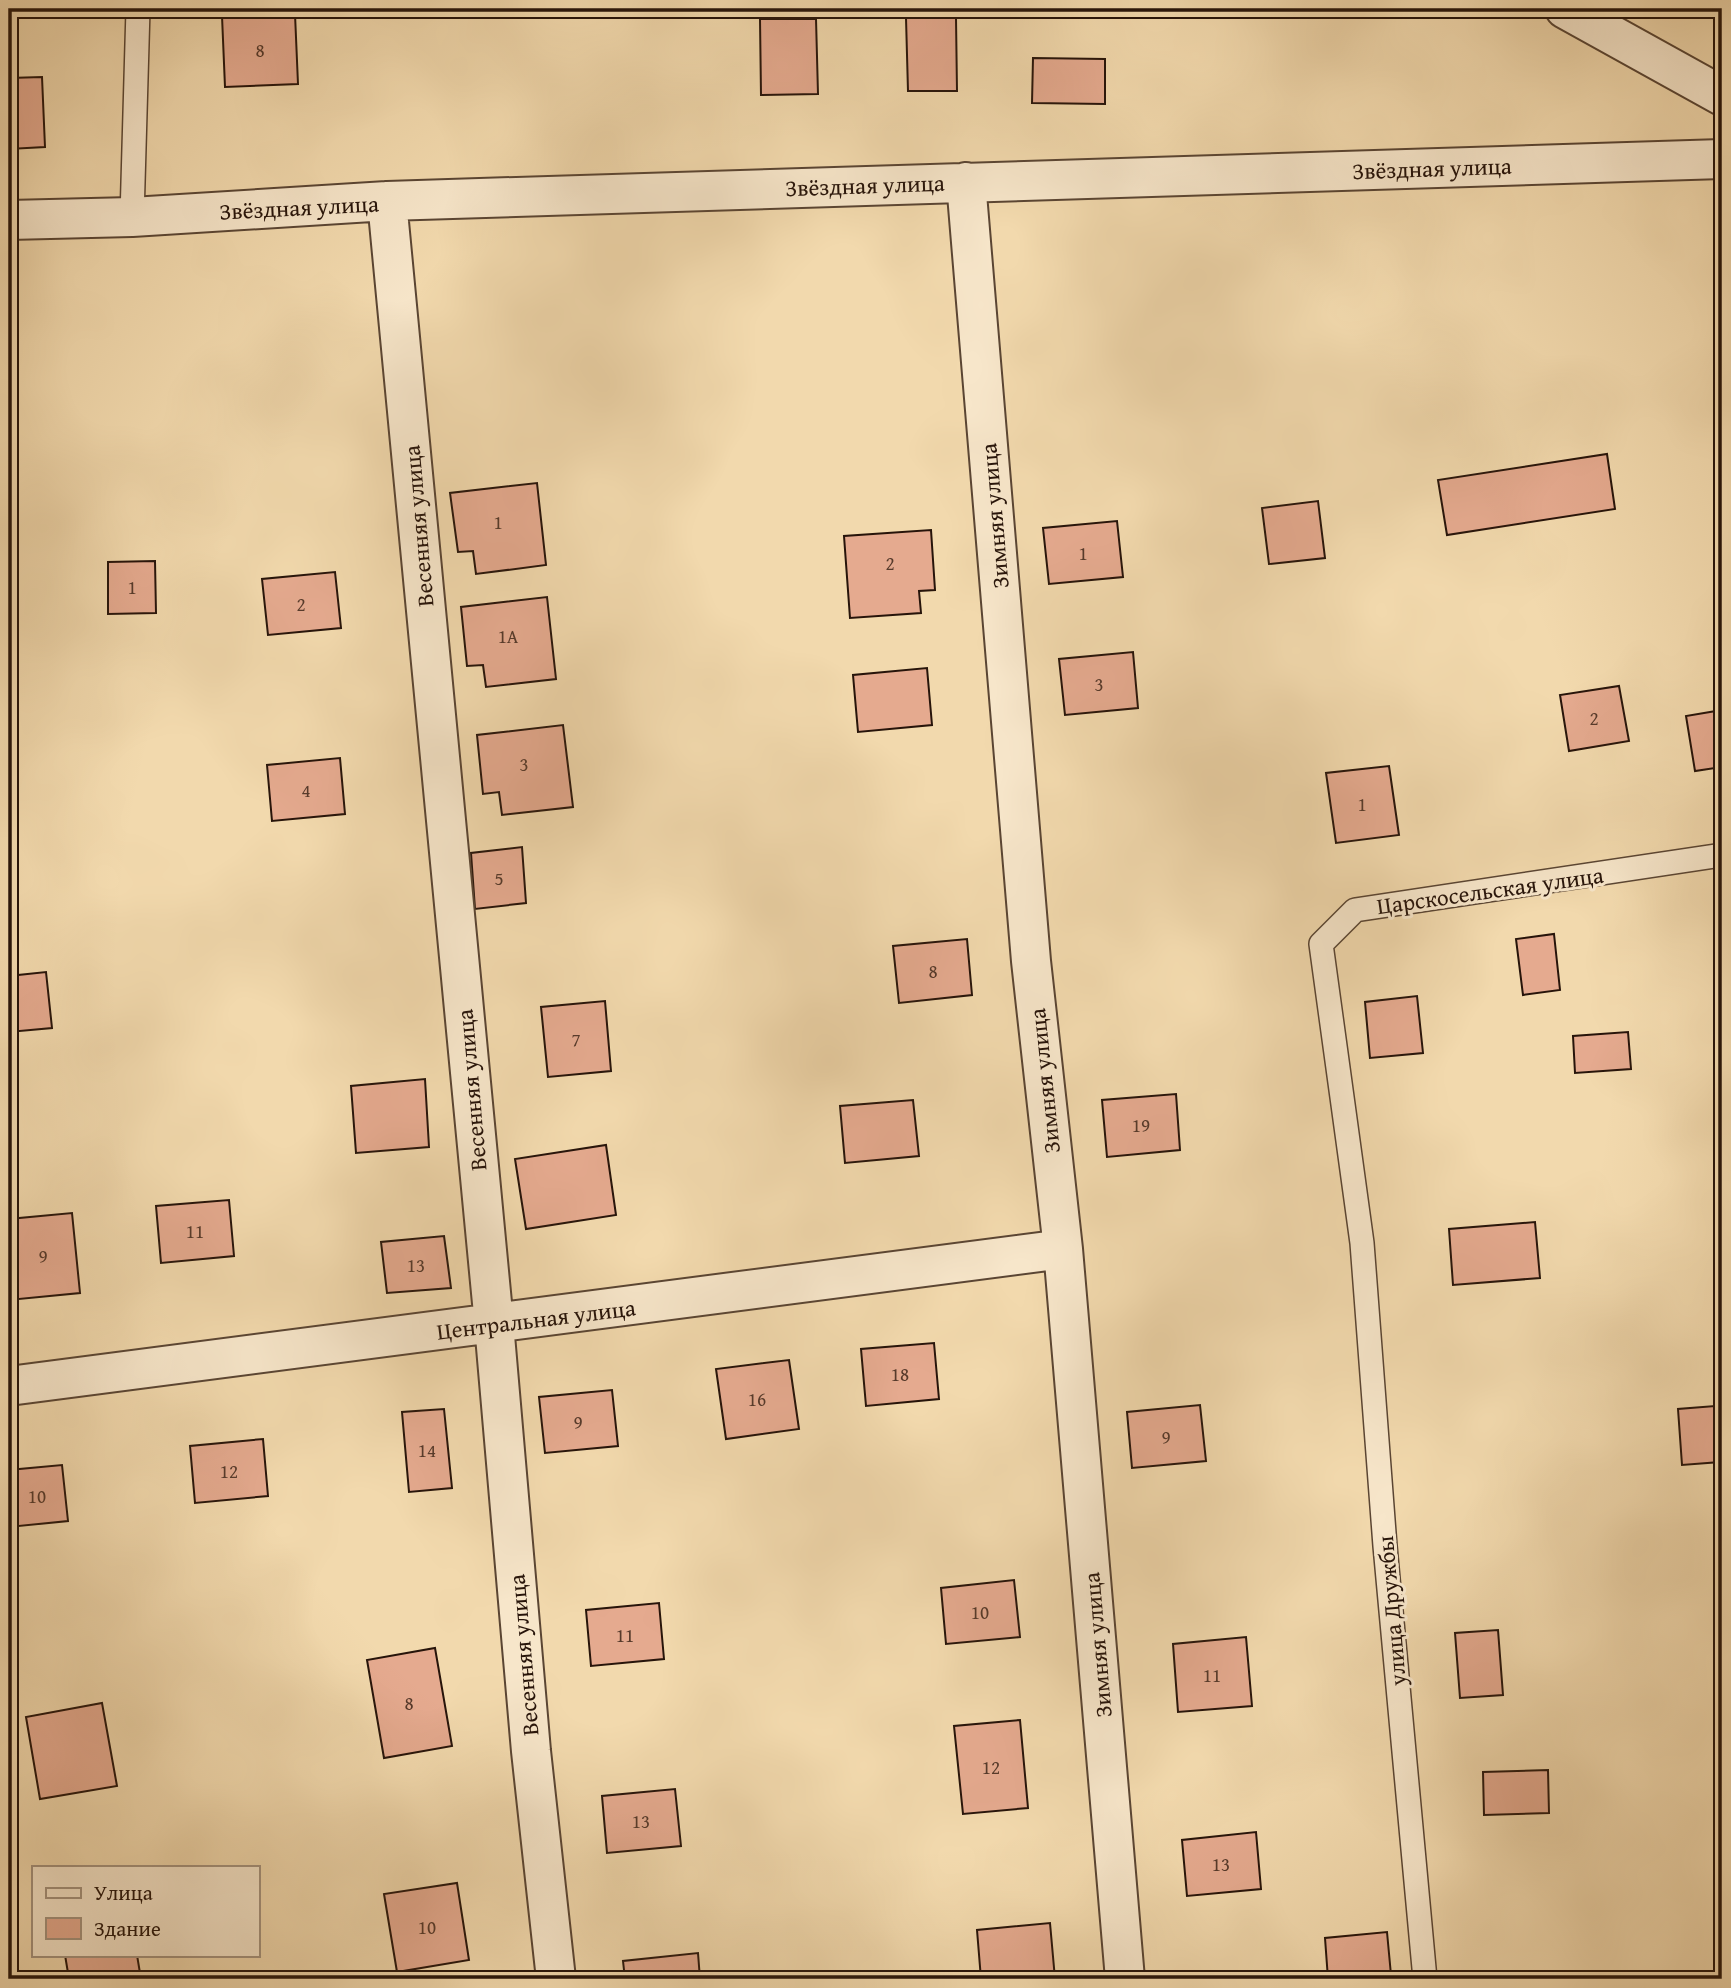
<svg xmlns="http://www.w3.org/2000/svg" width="1731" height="1988" font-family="'Gentium Book Plus',serif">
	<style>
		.building { fill: #e5aa8f; stroke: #27140a; stroke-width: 2 }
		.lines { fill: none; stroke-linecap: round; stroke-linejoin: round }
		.service-casing { stroke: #5a4533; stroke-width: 26 }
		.minor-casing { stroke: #5a4533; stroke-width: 42 }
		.service { stroke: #f7e6ca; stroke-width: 23 }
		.minor { stroke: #f7e6ca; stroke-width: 38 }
		.labels { text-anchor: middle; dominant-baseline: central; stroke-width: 6; stroke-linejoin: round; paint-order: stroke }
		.number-label { font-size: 19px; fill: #563a2b }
		.street-label { font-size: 23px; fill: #27140a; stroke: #f7e6ca }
	</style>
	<rect width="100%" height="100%" fill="#f2d9ad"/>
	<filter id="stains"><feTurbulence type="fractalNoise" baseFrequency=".00286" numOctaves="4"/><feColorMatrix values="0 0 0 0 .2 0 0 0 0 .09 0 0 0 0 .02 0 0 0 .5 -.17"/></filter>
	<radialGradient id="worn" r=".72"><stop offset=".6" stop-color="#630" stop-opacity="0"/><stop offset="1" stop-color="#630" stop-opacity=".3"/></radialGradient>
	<path class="building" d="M9 9H45V11L9 12Z
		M295 14 298 84 225 87 222 16Z
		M906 18H956L957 91H908Z
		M760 19H816L818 94 761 95Z
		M1033 58 1105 59V104L1032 103Z
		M42 77 45 147 9 149V78Z
		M1607 454 1615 509 1447 535 1438 480Z
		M537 483 546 565 476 574 473 551 458 552 450 493Z
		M1318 501 1325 558 1269 564 1262 508Z
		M1117 521 1123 577 1049 584 1043 528Z
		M931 530 935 590 919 591 921 613 850 618 844 536Z
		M155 561 156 613 108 614V562Z
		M335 572 341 628 268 635 262 579Z
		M547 597 556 679 486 687 483 665 467 666 461 607Z
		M1133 652 1138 708 1065 715 1059 659Z
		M927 668 932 725 858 732 853 675Z
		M1619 686 1629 741 1569 751 1560 695Z
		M1722 710V767L1695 771 1686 716Z
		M563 725 573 807 502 815 499 792 483 794 477 735Z
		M340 758 345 814 272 821 267 765Z
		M1389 766 1399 835 1336 843 1326 773Z
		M522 847 526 903 475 909 471 853Z
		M1554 934 1560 990 1523 995 1516 939Z
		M967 939 972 995 899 1003 893 946Z
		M46 972 52 1028 9 1032V976Z
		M1417 996 1423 1053 1370 1058 1365 1002Z
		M605 1001 611 1071 548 1077 541 1007Z
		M1628 1032 1631 1069 1575 1073 1573 1036Z
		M425 1079 429 1147 356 1153 351 1086Z
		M1176 1094 1180 1150 1107 1157 1102 1100Z
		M913 1100 919 1156 845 1163 840 1106Z
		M606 1145 616 1215 526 1229 515 1159Z
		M229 1200 234 1256 161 1263 156 1206Z
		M72 1213 80 1293 9 1300V1219Z
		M1535 1222 1540 1278 1453 1285 1449 1229Z
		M444 1236 451 1288 387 1293 381 1242Z
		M934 1343 939 1399 866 1406 861 1349Z
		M789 1360 799 1429 726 1439 716 1369Z
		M612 1390 618 1446 545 1453 539 1397Z
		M1200 1405 1206 1461 1132 1468 1127 1412Z
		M1715 1406 1720 1462 1682 1465 1678 1409Z
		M444 1409 452 1488 409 1492 402 1412Z
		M263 1439 268 1496 195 1503 190 1446Z
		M62 1465 68 1521 9 1527V1470Z
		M1014 1580 1020 1637 946 1644 941 1588Z
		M659 1603 664 1659 591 1666 586 1610Z
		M1498 1630 1503 1695 1460 1698 1455 1633Z
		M1246 1637 1252 1706 1178 1712 1173 1644Z
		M435 1648 452 1746 384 1758 367 1660Z
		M102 1703 117 1786 40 1799 26 1717Z
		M1020 1720 1028 1808 963 1814 954 1726Z
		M1548 1770 1549 1813 1484 1815 1483 1772Z
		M675 1789 681 1846 607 1853 602 1796Z
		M1256 1832 1261 1889 1187 1896 1182 1840Z
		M457 1883 469 1960 397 1972 384 1894Z
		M1050 1923 1055 1979H981L977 1930Z
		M1387 1932 1391 1975 1328 1979 1325 1938Z
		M698 1953 700 1979H625L623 1961Z
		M65 1955H137L141 1979H69Z"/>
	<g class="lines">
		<defs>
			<path id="service" d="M132 217 138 9
				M1425 1979 1385 1546 1362 1243 1321 944 1355 910 1722 855"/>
			<path id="minor" d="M1565 9 1722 96
				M966 182 1031 961 1063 1249 1125 1979
				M387 201 494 1324 531 1751 556 1979
				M9 220 132 217 387 201 1722 159
				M9 1386 1063 1249"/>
		</defs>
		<use href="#service" class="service-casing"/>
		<use href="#minor" class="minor-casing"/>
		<use href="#service" class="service"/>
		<use href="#minor" class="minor"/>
	</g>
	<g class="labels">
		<g class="number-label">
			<text x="260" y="50">8</text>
			<text x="498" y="522">1</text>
			<text x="1083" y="553">1</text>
			<text x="890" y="563">2</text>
			<text x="132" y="587">1</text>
			<text x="301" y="604">2</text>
			<text x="508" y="636">1А</text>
			<text x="1099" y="684">3</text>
			<text x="1594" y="718">2</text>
			<text x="524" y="764">3</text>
			<text x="306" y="790">4</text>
			<text x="1362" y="804">1</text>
			<text x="499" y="878">5</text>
			<text x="933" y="971">8</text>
			<text x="576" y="1039">7</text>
			<text x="1141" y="1125">19</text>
			<text x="195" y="1231">11</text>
			<text x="43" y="1256">9</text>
			<text x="416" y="1265">13</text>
			<text x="900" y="1374">18</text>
			<text x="757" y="1399">16</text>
			<text x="578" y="1422">9</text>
			<text x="1166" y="1437">9</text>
			<text x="427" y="1450">14</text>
			<text x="229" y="1471">12</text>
			<text x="37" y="1496">10</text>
			<text x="980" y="1612">10</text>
			<text x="625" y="1635">11</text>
			<text x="1212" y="1675">11</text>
			<text x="409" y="1703">8</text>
			<text x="991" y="1767">12</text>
			<text x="641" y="1821">13</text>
			<text x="1221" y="1864">13</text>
			<text x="427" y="1927">10</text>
		</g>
		<g class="street-label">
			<text transform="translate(1432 168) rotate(-2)">Звёздная улица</text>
			<text transform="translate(865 185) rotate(-2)">Звёздная улица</text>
			<text transform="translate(299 207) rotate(-3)">Звёздная улица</text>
			<text transform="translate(994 516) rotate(-95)">Зимняя улица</text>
			<text transform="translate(418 526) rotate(-95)">Весенняя улица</text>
			<text transform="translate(1490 890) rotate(-8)">Царскосельская улица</text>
			<text transform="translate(1044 1081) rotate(-96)">Зимняя улица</text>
			<text transform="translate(471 1090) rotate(-95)">Весенняя улица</text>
			<text transform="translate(536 1319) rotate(-7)">Центральная улица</text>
			<text transform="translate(1391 1611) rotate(-95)">улица Дружбы</text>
			<text transform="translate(1097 1645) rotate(-95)">Зимняя улица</text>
			<text transform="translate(523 1655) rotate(-95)">Весенняя улица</text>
		</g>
	</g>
	<rect width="1731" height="1988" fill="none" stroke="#f2d9ad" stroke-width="35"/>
	<rect x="10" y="10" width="1710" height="1967" fill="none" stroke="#27140a" stroke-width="3.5"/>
	<rect x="18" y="18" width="1696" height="1953" fill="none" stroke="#27140a" stroke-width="2"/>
	<rect x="32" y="1866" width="228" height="91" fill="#f7e6ca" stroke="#a4927d" stroke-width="2"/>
	<rect x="46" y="1888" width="35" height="10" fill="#f7e6ca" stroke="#a4927d" stroke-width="2"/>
	<text x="94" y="1900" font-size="21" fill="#27140a">Улица</text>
	<rect x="46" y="1918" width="35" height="21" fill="#e5aa8f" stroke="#a4927d" stroke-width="2"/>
	<text x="94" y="1936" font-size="21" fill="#27140a">Здание</text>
	<rect width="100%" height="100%" filter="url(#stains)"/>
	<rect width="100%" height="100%" fill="url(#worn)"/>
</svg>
